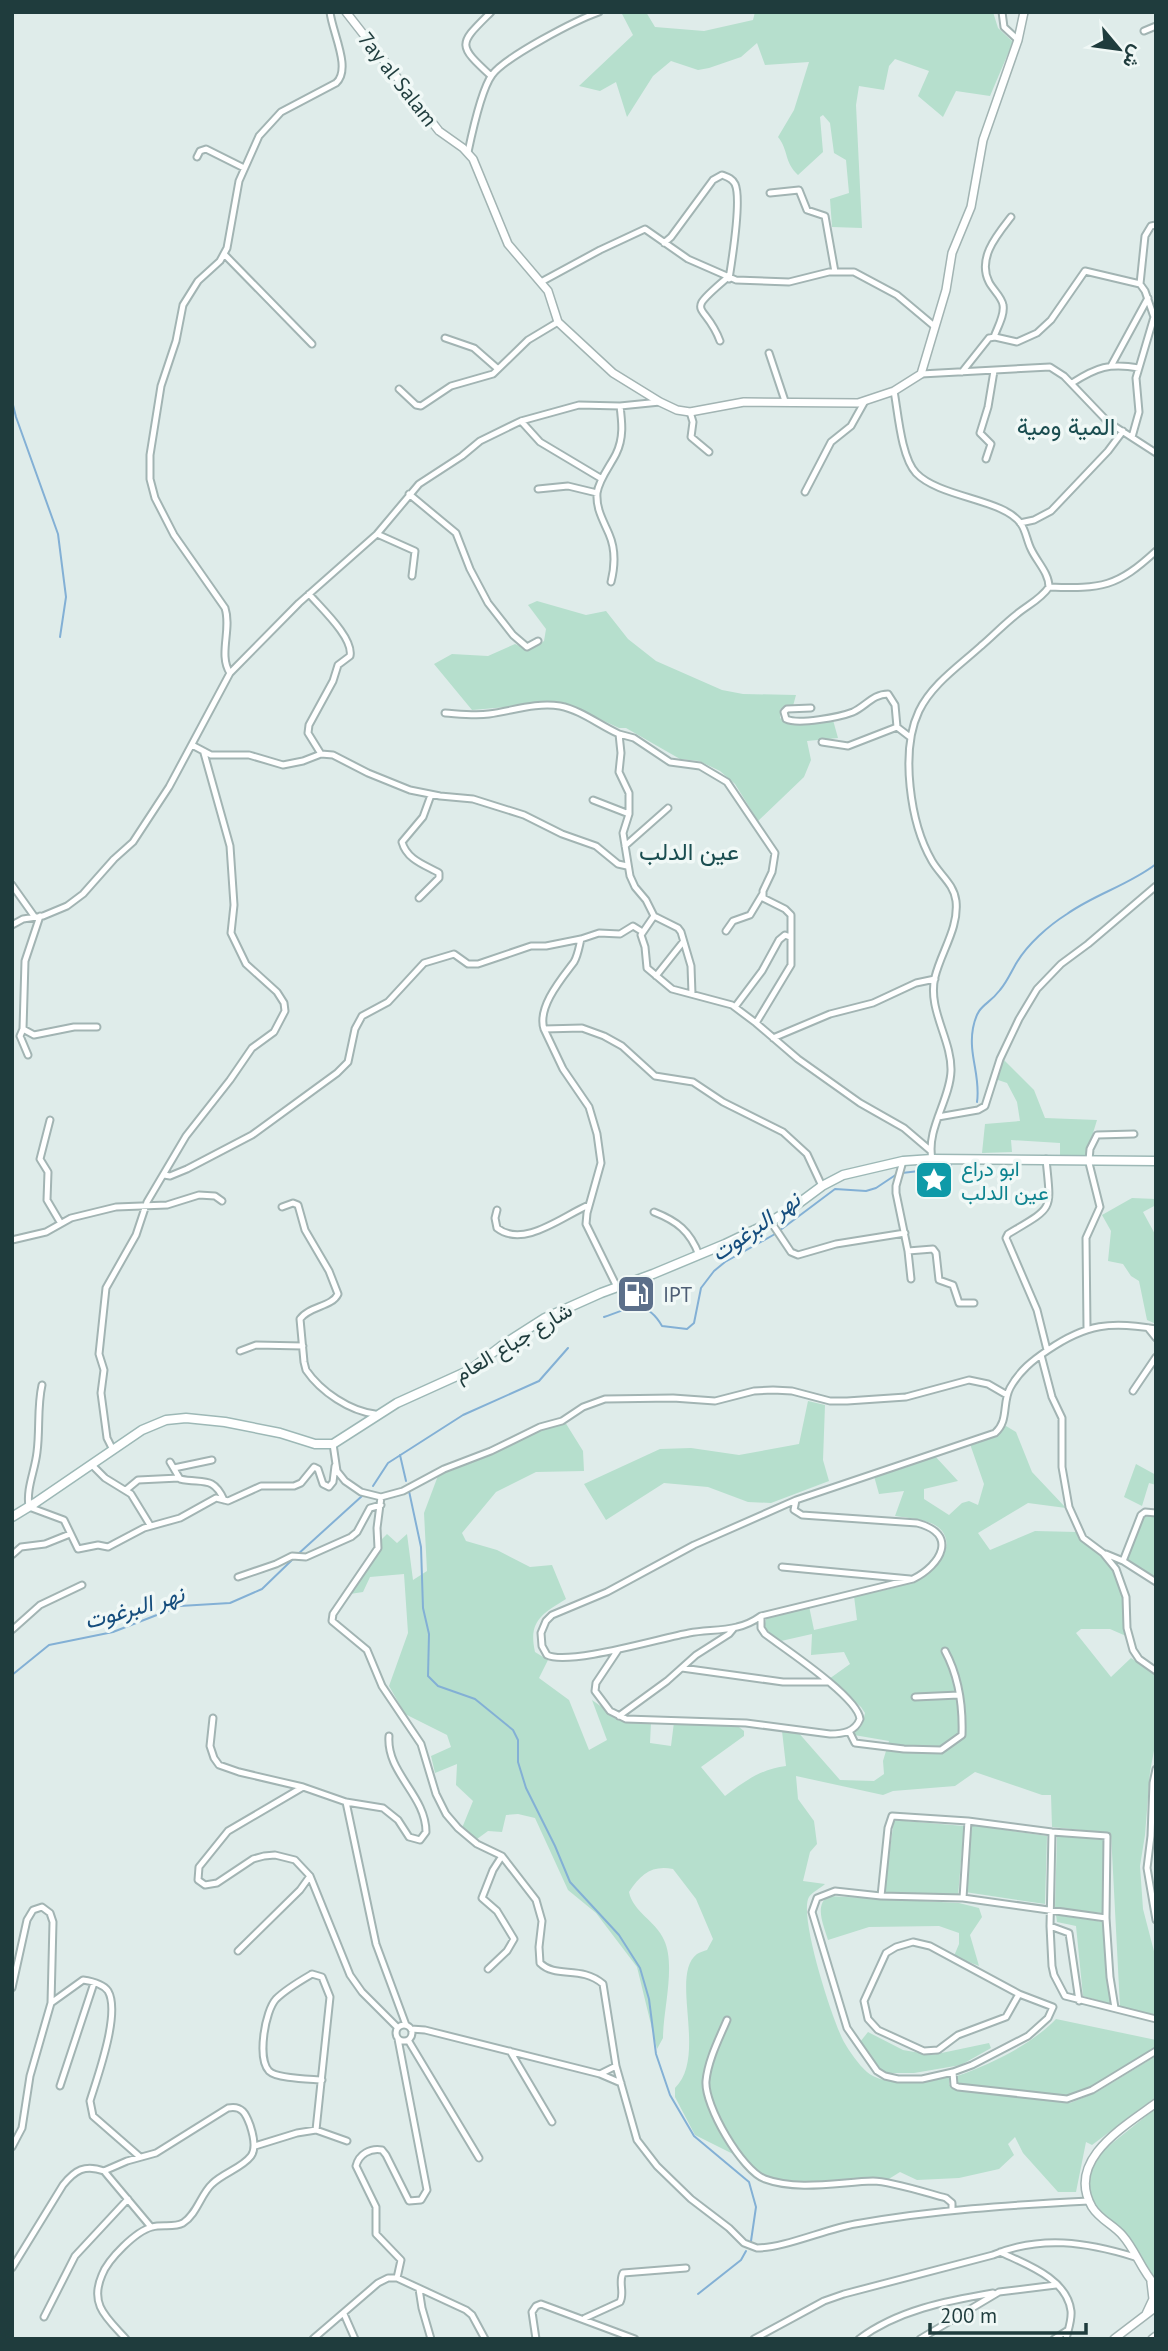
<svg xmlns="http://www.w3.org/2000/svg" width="1168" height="2351" font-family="'PT Sans',Vazirmatn,sans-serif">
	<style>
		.green { fill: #b6dfcd }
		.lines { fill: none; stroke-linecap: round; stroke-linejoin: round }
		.stream { stroke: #83b0d5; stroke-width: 2 }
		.minor-casing { stroke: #a2b4b3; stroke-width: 9 }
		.tertiary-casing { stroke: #a2b4b3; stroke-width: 10 }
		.secondary-casing { stroke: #9db8b6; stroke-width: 11 }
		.minor { stroke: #fff; stroke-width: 5 }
		.tertiary { stroke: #fff; stroke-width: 7 }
		.secondary { stroke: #fff; stroke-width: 8 }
		.labels { text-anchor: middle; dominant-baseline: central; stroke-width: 7; stroke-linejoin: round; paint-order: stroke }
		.street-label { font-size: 21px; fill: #1f3c3d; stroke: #f0f8f6 }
		.culture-label { font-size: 21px; fill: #0d838f; stroke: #f0f8f6; text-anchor: start }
		.service-label { font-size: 21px; fill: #4e5e75; stroke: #f0f8f6; text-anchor: start }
		.water-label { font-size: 23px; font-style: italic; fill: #154d7d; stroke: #f0f8f6 }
		.quarter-label { font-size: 24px; fill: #1a4d50; stroke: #f0f8f6 }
	</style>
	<rect width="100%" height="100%" fill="#dfecea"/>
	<path class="green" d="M621 12H646L655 27 704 31 753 20 755 12H993L998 28 1013 42 990 96 956 91 943 117 918 96 929 71 895 59 889 66 884 90 859 86 856 105 862 228 832 227 830 199 849 193 846 160 834 153 830 123 823 115 820 117 823 152 798 175C784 162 789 151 778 137L794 110 809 62 765 65 757 43 741 57 709 68 698 70 671 61 653 76 627 117 616 82 600 91 579 86 633 35Z
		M537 601 586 615 606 611 628 639 656 661 722 690 743 694 796 695 793 706 780 709V718L789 724 833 720 838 738 807 741 811 760 804 777 758 821 735 784 720 771 699 761 680 759 626 728H619L563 702 472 710 434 664 452 654 488 656 515 644C526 649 533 649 544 641L546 629 528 605Z
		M1004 1060 1034 1090 1045 1118 1097 1120 1086 1156 1060 1155V1143L1011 1140 1012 1152 982 1153 985 1124 1020 1121 1017 1102 1007 1083 995 1079Z
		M1132 1198 1156 1199V1205L1143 1212 1156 1236V1324L1147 1320 1139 1281 1131 1276 1123 1264 1108 1261 1111 1231 1102 1215Z
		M808 1401 825 1405 823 1460 829 1481 771 1503 748 1502 708 1487 664 1483 606 1520 584 1484 660 1449 691 1448 739 1455 799 1444Z
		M565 1422 583 1451 584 1471 536 1472 496 1492 462 1533 466 1541 497 1550 530 1567 552 1565 566 1599C542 1614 528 1621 535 1652L548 1660 539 1678 569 1700 589 1750 607 1740 592 1700 620 1720 651 1722 650 1743 671 1746 674 1722 739 1727 744 1731V1736L701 1767 725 1796C745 1781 761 1769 786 1766L782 1731H797L840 1780 874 1781 884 1774 883 1761 889 1741 854 1735 853 1732 862 1725 865 1713 861 1707 829 1679 850 1664 844 1652 811 1655 812 1634 781 1641 764 1628 766 1619 776 1614 809 1606 814 1630 857 1620 854 1596C873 1592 895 1589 913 1582 932 1575 961 1546 938 1527 927 1519 908 1518 895 1516L904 1491 879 1494 874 1476 934 1455 958 1481 924 1489V1499L949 1515 962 1503 969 1501 978 1505 984 1484 970 1444 992 1437 1006 1426 1016 1432 1032 1472 1066 1508 1028 1503 978 1533 990 1550 1035 1531 1077 1532C1084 1542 1093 1546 1101 1554 1125 1575 1124 1607 1126 1636L1110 1629H1081L1076 1633 1111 1677 1131 1658 1156 1674V1740L1150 1772 1145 1835 1140 1866 1143 1909 1156 1959V2015L1120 2007 1111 1833 1052 1827 1051 1795H1042L975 1772 955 1786 893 1791 883 1795 796 1776 798 1799 814 1821 817 1844 810 1852 803 1881 825 1884C821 1888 812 1892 809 1897 798 1915 833 2022 844 2042 849 2051 859 2065 867 2072 885 2088 928 2081 950 2075L949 2084 953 2089 1070 2103 1097 2092 1156 2056V2097L1092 2145 1086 2142 1076 2192H1058L1023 2153 1015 2137 1008 2144 1014 2155 999 2169 959 2178 917 2180 900 2172 884 2182 797 2184 762 2177 749 2162 695 2135 675 2097V2088C708 2056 669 1975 697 1954 700 1952 704 1951 707 1950L713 1939 696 1899 673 1869C652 1865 641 1874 629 1892 633 1912 656 1921 664 1940 676 1965 663 2010 663 2038L657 2049 637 1967 596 1913 568 1890 535 1818 518 1814 506 1815 502 1832 488 1831 477 1839 462 1828 473 1801 456 1785 457 1764 435 1773 431 1756 451 1747 447 1735 405 1714 389 1686 408 1633 404 1574 370 1577 363 1592 350 1594 378 1551 381 1540 387 1534 397 1543 407 1534 413 1580 427 1571 424 1513 439 1473 486 1457 543 1427Z
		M1136 1464 1156 1475V1485L1149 1483 1142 1506 1124 1497Z
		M1145 1515 1156 1516V1578L1126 1561Z
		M894 1820 964 1826 958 1896 884 1892Z
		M972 1825 1047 1836 1045 1904 965 1892Z
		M1057 1836 1104 1840 1103 1913 1055 1908Z
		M828 1896 959 1903 979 1908 982 1917 970 1935 979 1966 954 1956 959 1944V1933L939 1926 869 1927 828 1940C824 1926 814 1906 828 1896Z
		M1056 1915 1104 1922 1111 2004 1083 1996 1076 1926 1057 1922Z
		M1056 2019 1156 2040V2048L1093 2086 1066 2098 958 2084 957 2076C991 2064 1031 2045 1056 2019Z
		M868 2032 903 2050 932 2055 989 2043 991 2048 961 2065 914 2073H886L874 2065 860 2042Z
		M1156 2108V2279L1154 2280 1133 2249 1126 2234 1096 2209 1088 2189 1095 2157Z"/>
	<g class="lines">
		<path class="stream" d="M12 401 16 417 58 534 66 597 60 637
			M977 1102C981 1076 968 1055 973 1028 978 1003 987 1007 1000 990 1007 982 1011 972 1017 962 1028 944 1048 926 1067 914 1095 894 1129 885 1156 864
			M948 1167 951 1165
			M902 1173 919 1171
			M604 1317C630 1308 646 1298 662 1326L687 1329 694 1323 701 1288 714 1271 725 1262 775 1234 835 1189 866 1191 876 1188 897 1174
			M400 1455 406 1481
			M373 1486 388 1463 463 1415 539 1381 568 1348
			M409 1491 421 1547 423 1608 429 1634 428 1676 438 1686 475 1699 513 1730 518 1740V1762L526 1788 555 1846 570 1882 619 1935 640 1968 649 1999 656 2054 670 2095 694 2136 749 2182 756 2207 751 2241
			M297 1555 362 1496
			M12 1675 49 1645 113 1632 180 1606 230 1603 262 1589 293 1559
			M698 2294 741 2260 746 2251"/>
		<defs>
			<path id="minor" d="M1002 12 1004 27 1018 40
				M1144 31 1156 26
				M491 76C456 44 459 44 491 12
				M468 152C472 133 481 90 492 75 505 57 576 20 599 12
				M197 157 200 151 206 149 244 168
				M770 193 799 190 807 210 825 216 835 272
				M664 243 671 237 713 180 722 175C727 177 732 178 735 184 742 199 732 260 729 279
				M225 255 312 344
				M541 282 600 250 645 229 688 259 736 280 789 282 829 272H854L897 295 934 326
				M1140 284 1145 236 1151 226 1156 225
				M994 337C997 328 1005 315 1003 305 1002 297 993 290 989 282 977 258 997 235 1011 217
				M445 338 474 348 498 369
				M720 341C705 301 682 316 727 278
				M769 353 785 401
				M1111 366 1148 298
				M962 372 989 338 995 337 1017 342 1037 333 1051 320 1085 271 1140 284 1145 291 1154 317 1136 378 1139 412 1132 437
				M921 374 1050 367 1064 376 1108 422 1156 453
				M1072 383C1097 367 1109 363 1139 368
				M399 389 416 405 421 406 451 386 493 374 528 340 558 322
				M894 391C898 412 901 457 916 473 940 498 1005 499 1021 524 1026 531 1027 541 1031 549 1037 562 1049 573 1049 587 1041 599 1028 605 1017 614 1004 624 993 636 981 646 959 666 932 684 919 711 900 751 910 823 932 861 940 875 954 884 956 901 959 928 941 952 935 977 927 1009 952 1040 951 1071 950 1100 926 1129 932 1159
				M690 412 693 422 691 437 709 452
				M521 421 540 442 602 479
				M986 459 991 444 980 433 988 407 994 371
				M538 489 568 486 597 493
				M805 492 831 442 851 426 865 401
				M409 494 456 533 470 569 488 603 513 635 527 647 538 641
				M1020 523 1034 520 1051 511 1108 451 1123 431
				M377 534 415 551 412 576
				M611 582C615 566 616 550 609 534 603 520 596 509 597 493 599 479 610 466 616 454 624 438 622 422 620 406
				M1049 587C1102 589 1117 587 1156 551
				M309 594C320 607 354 638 350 656L338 665 333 681 309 725 308 733 321 754
				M230 673C218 655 232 629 225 608L174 535 155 498 150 479V455L161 386 176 341 183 305 198 281 220 261 227 248 239 181 259 136 281 112 336 83C352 69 332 32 330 12
				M811 708 787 709 784 712 786 719C798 725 840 717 853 712 866 706 873 694 888 694L895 705 897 727 910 737
				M445 713C460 714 475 716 489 714 512 711 536 702 560 706 581 710 599 725 619 734
				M822 742 848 746 897 727
				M192 745 211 755H249L283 765 303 761 321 754 333 755 368 773 410 790 440 796 473 799 524 815 562 834 596 846 618 864 627 866
				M593 800 629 814
				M625 846 668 808
				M12 885 34 916
				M419 898 439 878V873C425 865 407 860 402 842L423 817 431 795
				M40 916 25 961 23 1029 34 1035 74 1027H97
				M654 916 641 935 645 947 647 968 672 989 732 1005 756 1023 798 1059 860 1103 904 1128 931 1151
				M12 925 23 919 43 916 67 906 83 894 114 859 133 842 169 787 230 673 299 603 377 534 419 484 462 456 480 441 521 421 579 405 620 406 660 402
				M726 931 733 921 750 915 762 895
				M581 939C579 947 578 955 574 962 562 978 537 1007 544 1029L582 1028 604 1036 622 1046 655 1076 693 1082 723 1102 783 1132 807 1154 822 1186
				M656 976 683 942
				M692 994 691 966 681 932 678 928 654 916 646 900 635 887 630 876 623 833 629 814V793L619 772 621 753 619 734 634 738 670 762 700 766 727 782 775 853 772 872 763 891V898L785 909 791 915V965L756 1023
				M735 1007 762 971 779 940 785 935 790 937
				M23 1029 20 1036 28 1055
				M544 1029 563 1069 589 1107 597 1134 601 1163 587 1213 586 1224 617 1287
				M773 1038 830 1014 873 1003 916 983 935 979
				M938 1117 978 1110 985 1106 1000 1059 1019 1019 1037 989 1061 964 1088 944 1156 886
				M50 1120 40 1159 48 1172 47 1200 60 1222
				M1046 1159C1051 1212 1055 1206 1008 1234L1006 1238 1037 1310 1047 1350
				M1089 1160 1090 1149 1097 1135 1134 1134
				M903 1161 896 1186V1193L908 1251 911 1279
				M164 1175 170 1176 187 1169 252 1135 337 1073 348 1062 355 1029 362 1016 388 1002 424 963 454 954 468 964H478L531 946H546L581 939 599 933 620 934 633 926 641 931
				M282 1207 293 1203 298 1205 305 1230 329 1271 338 1294C332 1307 309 1306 300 1319L304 1362 306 1370C321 1392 350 1411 375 1414
				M497 1210 495 1218 497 1228C524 1249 564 1215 589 1205
				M654 1212C677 1221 690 1231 699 1255
				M771 1222 791 1252 798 1255 836 1244 905 1233
				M12 1240 46 1232 71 1218 116 1207 167 1205 199 1195 215 1196 222 1201
				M908 1251 933 1249 936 1253 939 1280 953 1285 959 1303H974
				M1087 1328 1086 1238 1100 1207 1088 1159
				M1148 1328 1156 1338
				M240 1351 256 1345 303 1346
				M1041 1355 1052 1397 1062 1418V1467L1069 1507 1083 1538 1103 1553 1116 1569 1126 1597 1127 1628 1133 1650 1139 1659 1156 1671
				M42 1385C37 1407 40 1430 37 1452 35 1471 26 1488 29 1507L64 1520 78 1549 98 1545 108 1547 144 1528 180 1518 216 1498 228 1501 261 1486H294L301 1483 314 1467 318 1469 323 1484 329 1487 333 1482 335 1466
				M1133 1391 1156 1357
				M333 1444 337 1471 345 1481 361 1492 381 1497 403 1491 444 1469 491 1451 540 1427 562 1421 583 1407 605 1399 673 1398 715 1401 754 1391 773 1390 792 1391 830 1401H847L906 1397 969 1380 988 1384 1007 1395
				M113 1450 107 1438 101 1393 104 1370 99 1354 106 1288 136 1235 147 1202 186 1136 230 1080 252 1048 274 1032 285 1011 284 1003 277 992 246 964 231 933 234 905 230 846 204 753
				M170 1462 180 1479C202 1484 213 1475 224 1500
				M92 1465 105 1478 131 1494 150 1525
				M174 1468 212 1460
				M126 1490 138 1480 179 1478
				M381 1497 377 1528 378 1548 333 1614 332 1621 367 1650 382 1686 421 1744 436 1794 446 1814 458 1828 477 1844 502 1856 536 1900 542 1921 539 1947 540 1963C556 1979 581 1965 603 1984L616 2066 637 2140 657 2166 691 2199 729 2228 744 2243 757 2248C784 2248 826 2229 855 2224 933 2210 1011 2205 1089 2201
				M1106 1554 1123 1561 1156 1582
				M12 1555 21 1547 45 1544 70 1534
				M1123 1561 1141 1515 1145 1512 1156 1513
				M782 1567 910 1579
				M238 1577 276 1564 292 1556 306 1557 351 1537 357 1532 370 1508 381 1505
				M761 1616C754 1621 746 1625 737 1627 721 1631 705 1630 689 1633 661 1638 568 1666 547 1655L542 1646 541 1633 546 1621 552 1615 607 1592 694 1545 796 1500
				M12 1630 40 1605 82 1585
				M618 1650 596 1683 595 1691 610 1711 626 1719 746 1723 830 1734C843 1734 855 1732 860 1719 858 1697 785 1649 765 1634L761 1628V1616L913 1579C941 1565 959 1534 917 1523L802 1515 794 1510 796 1500 995 1433C1009 1421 1002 1403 1010 1388 1019 1371 1033 1360 1048 1350 1086 1324 1111 1321 1156 1329
				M682 1668 783 1682H827
				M915 1697 959 1695
				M619 1716 667 1681 696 1655 729 1634 734 1628
				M213 1718 210 1746 214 1758 219 1765 239 1772 303 1787 346 1802 383 1808 398 1820 409 1837 420 1840 426 1832C426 1795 386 1773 389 1736
				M849 1731 855 1743 904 1749 941 1750 962 1735C963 1705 959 1677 945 1651
				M1156 1769 1153 1783 1151 1836 1147 1868 1156 1920
				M303 1787 228 1831 199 1867 198 1880 205 1885 217 1883 253 1859 264 1856 275 1855 295 1860 310 1876 350 1975 362 1992 397 2027
				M346 1802 376 1944 406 2025
				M1052 1832 1050 1926 1052 1966 1054 1975 1065 1996 1156 2019
				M881 1896 888 1828 892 1816 968 1821 1052 1832 1107 1836 1106 1918 1110 1977 1115 2008
				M963 1898 968 1821
				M1050 1926 1069 1933 1079 2001
				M238 1951 300 1890 310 1876
				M488 1969 507 1951 514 1939 497 1911 482 1898 493 1870 502 1856
				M12 1988 27 1920 33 1910 42 1907 50 1913 53 1922 51 2003 30 2076 22 2128 12 2147
				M1019 1994 1006 2017 958 2035 938 2050 924 2051 878 2030 868 2019 864 2001 886 1953 896 1947 913 1942 930 1946 1019 1994 1053 2007 1048 2018 1028 2036 972 2065 953 2072 922 2079H898L885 2076 877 2071 847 2028 812 1912 817 1898 835 1891 881 1896 963 1898 1106 1918
				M51 2003 83 1980C90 1981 103 1984 108 1991 121 2013 97 2078 90 2101L93 2116 140 2157
				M727 2020C719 2039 708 2060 706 2081 704 2105 742 2171 765 2179 797 2191 840 2182 873 2181 890 2181 927 2193 946 2198L952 2203V2210
				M396 2033a8 8 0 1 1 16 0a8 8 0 1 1-16 0Z
				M411 2029 425 2030 600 2074 616 2066
				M408 2040 479 2158
				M510 2051 552 2122
				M953 2072 954 2085 958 2087 1067 2099 1092 2090 1156 2051
				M600 2074 621 2083
				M60 2086 94 1983
				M316 2130 330 1997 322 1977 312 1974C300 1981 286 1989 276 1999 265 2011 257 2058 269 2071 277 2079 311 2079 322 2080
				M255 2146 297 2133 316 2130 347 2141
				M104 2171 127 2161 156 2153 228 2108C242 2105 246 2114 250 2125 253 2134 257 2148 251 2156 242 2168 223 2173 212 2184 201 2194 197 2214 183 2223 174 2228 162 2224 152 2227 136 2231 108 2259 102 2275 89 2305 107 2318 126 2339
				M1000 2252C1025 2264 1067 2278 1071 2311 1072 2320 1068 2330 1066 2339
				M12 2268 63 2185C75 2170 85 2164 104 2171L151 2227
				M397 2278 401 2260 376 2234V2207L356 2166C359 2154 370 2148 382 2150L386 2155 409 2201 421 2200 427 2190 398 2039
				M419 2289 422 2308 431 2339
				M344 2314 355 2339
				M44 2317 75 2256 128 2199
				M585 2318 620 2302C625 2293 618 2282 623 2273L686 2268
				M313 2339 378 2283 388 2278H397L466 2310 472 2315 485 2339
				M536 2339 532 2312 536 2306 541 2304 635 2339
				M754 2339 824 2301 844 2294 993 2255C1041 2235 1086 2242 1135 2257
				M859 2339C898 2310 946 2301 993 2293
				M920 2339 999 2292 1056 2285
				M1054 2339 1068 2330"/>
			<path id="tertiary" d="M346 12 439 131 463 148 473 159 508 244 548 291 558 322 613 373 660 402 677 410 690 412 744 402 858 403 894 391 921 374 946 290 952 253 971 207 983 140 1018 40 1024 12
				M1156 2103C1125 2126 1065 2160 1092 2207 1100 2220 1114 2225 1123 2236 1136 2251 1141 2270 1156 2286
				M1146 2314 1153 2299 1151 2282
				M1114 2339 1156 2307
				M1152 2339 1156 2336"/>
			<path id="secondary" d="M12 1517 35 1503 142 1430 166 1420 186 1418 225 1422 280 1433 315 1444H333L397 1403 470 1370 504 1344 545 1318 601 1293 653 1274 725 1244 767 1224 791 1209 822 1186 843 1175 903 1161 932 1159 1156 1161"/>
		</defs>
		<use href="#minor" class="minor-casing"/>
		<use href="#tertiary" class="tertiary-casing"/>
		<use href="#secondary" class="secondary-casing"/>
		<use href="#minor" class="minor"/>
		<use href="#tertiary" class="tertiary"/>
		<use href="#secondary" class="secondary"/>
	</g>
	<defs>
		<symbol id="sight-square" viewBox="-11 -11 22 22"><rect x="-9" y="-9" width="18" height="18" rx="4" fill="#0f9aa8" stroke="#f0f8f6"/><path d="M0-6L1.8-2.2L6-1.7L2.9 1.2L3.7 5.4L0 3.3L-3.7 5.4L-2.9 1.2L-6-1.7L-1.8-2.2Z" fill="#fff"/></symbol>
		<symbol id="fuel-square" viewBox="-11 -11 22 22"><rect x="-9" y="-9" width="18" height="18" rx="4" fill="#5c6f8a" stroke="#f0f8f6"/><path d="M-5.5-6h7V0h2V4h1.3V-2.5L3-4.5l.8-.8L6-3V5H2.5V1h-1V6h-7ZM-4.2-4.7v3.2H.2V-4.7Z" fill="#fff"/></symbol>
	</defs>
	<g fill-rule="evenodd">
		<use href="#sight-square" x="912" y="1158" width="44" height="44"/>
		<use href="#fuel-square" x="614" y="1272" width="44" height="44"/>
	</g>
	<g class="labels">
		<g class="street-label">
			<text transform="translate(398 79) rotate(52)">7ay al Salam</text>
			<text transform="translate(513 1342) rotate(-31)">شارع جباع العام</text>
		</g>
		<g class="culture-label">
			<text x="961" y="1168">ابو دراع<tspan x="961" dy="24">عين الدلب</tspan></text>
		</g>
		<g class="service-label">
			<text x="663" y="1294">IPT</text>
		</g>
		<g class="water-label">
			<text transform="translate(755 1226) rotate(-35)">نهر البرغوت</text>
			<text transform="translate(134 1607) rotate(-16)">نهر البرغوت</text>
		</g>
		<g class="quarter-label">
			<text x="1066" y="426">المية ومية</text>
			<text x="689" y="851">عين الدلب</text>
		</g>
	</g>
	<rect width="1168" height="2351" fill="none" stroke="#1f3c3d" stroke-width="28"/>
	<g transform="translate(1119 49) rotate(119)" stroke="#f0f8f6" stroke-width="5" paint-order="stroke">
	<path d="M0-5L12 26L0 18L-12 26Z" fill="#1f3c3d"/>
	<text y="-10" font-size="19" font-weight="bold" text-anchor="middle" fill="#1f3c3d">ش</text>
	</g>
	<path d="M930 2323v10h156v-10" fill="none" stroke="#1f3c3d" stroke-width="3.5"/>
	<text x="940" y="2323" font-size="21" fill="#1f3c3d" stroke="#f0f8f6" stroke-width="5" paint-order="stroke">200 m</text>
</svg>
